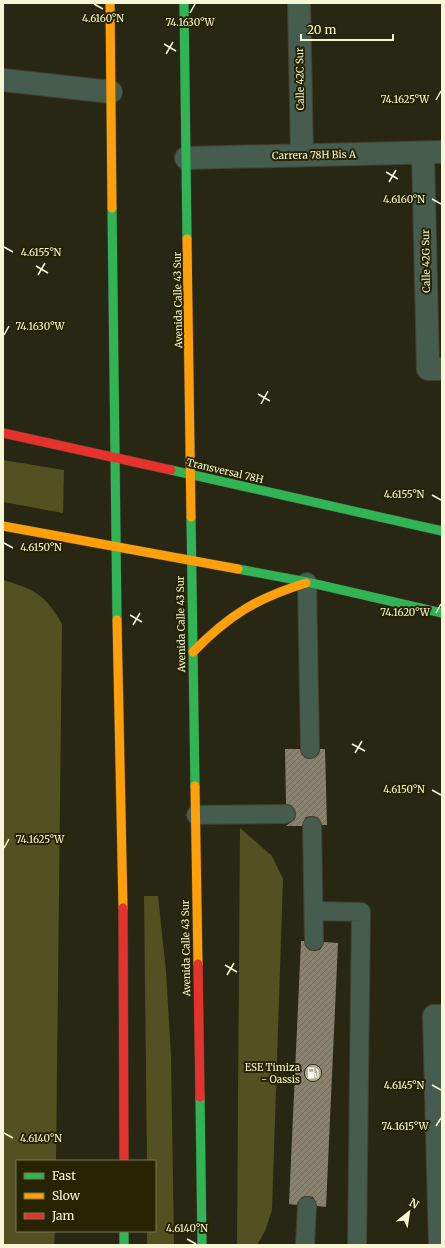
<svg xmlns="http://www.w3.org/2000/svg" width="445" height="1248" font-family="Merriweather,serif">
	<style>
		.green { fill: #525121 }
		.building { fill: url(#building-hatch) }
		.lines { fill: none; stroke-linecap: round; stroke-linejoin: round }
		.lane-casing { stroke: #434231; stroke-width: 20 }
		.street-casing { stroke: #434231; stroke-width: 24 }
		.fast-casing { stroke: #434231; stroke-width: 10 }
		.slow-casing { stroke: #434231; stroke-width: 10 }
		.jam-casing { stroke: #434231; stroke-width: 10 }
		.lane { stroke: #455c4f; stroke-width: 18 }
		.street { stroke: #455c4f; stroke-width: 22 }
		.fast { stroke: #30b455; stroke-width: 9 }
		.slow { stroke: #ff9f0a; stroke-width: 9 }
		.jam { stroke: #e5322d; stroke-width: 9 }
		.ticks { fill: none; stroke: #f7f6d5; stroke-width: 1.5 }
		.labels { text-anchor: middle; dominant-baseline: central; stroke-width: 4; stroke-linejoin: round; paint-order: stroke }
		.street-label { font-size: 10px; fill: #f7f6d5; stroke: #262402 }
		.poi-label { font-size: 10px; fill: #f7f6d5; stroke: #262402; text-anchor: end }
		.ticks-label { font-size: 10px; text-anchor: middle; fill: #f7f6d5; stroke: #262402; stroke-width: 4; stroke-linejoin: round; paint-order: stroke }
	</style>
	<defs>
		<pattern id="building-hatch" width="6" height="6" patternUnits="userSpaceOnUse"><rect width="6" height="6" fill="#88826e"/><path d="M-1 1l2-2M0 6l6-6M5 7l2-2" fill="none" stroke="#6f6c5c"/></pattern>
	</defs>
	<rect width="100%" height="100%" fill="#282714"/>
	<path class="green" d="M3 460 64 470 63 513 3 502Z
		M3 580C34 589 46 595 62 624L56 1161H17V1231H55L54 1245H3Z
		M240 828 272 856 283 879 272 1210 265 1231 257 1245H237Z
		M144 896H158L166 971 171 1056 174 1245H147V1231H155V1161H147Z"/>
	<path class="building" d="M285 749H300L305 758 311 759 319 754 320 749H325L327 825H322L317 817 311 816 306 817 302 826H286L295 819 296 814 291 805 286 804Z
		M301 941H304L309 950 314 951 320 950 324 942 338 943 326 1207 317 1206 313 1197 308 1196 302 1197 297 1205 289 1204Z"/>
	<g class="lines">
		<defs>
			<path id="lane" d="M307 582 310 749
				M196 815 286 814
				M312 826 314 941
				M314 911 361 912 357 1245
				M305 1245 307 1206"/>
			<path id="street" d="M299 3 302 155
				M3 80 111 92
				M423 153 428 369H442
				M186 158 442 152
				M440 1245 434 1016H442"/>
			<path id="fast" d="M184 3 187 239
				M112 208 117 620
				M171 470 442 531
				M191 517 195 786
				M238 569 307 582 442 613
				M200 1097 202 1245
				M124 1231V1245"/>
			<path id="slow" d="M110 3 112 208
				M187 239 191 517
				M3 526 238 569
				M117 620 123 908
				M193 652C229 615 257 598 306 583
				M195 786 198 964"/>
			<path id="jam" d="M3 433 171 470
				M123 908 124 1161
				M198 964 200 1097"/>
		</defs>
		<use href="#lane" class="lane-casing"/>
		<use href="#street" class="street-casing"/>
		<use href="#fast" class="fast-casing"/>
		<use href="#slow" class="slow-casing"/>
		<use href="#jam" class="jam-casing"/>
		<use href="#lane" class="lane"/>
		<use href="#street" class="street"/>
		<use href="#fast" class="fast"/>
		<use href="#slow" class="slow"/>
		<use href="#jam" class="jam"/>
	</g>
	<path class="ticks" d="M94 4 103 9M190 13 195 4M164 44 176 51M166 54 173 42M436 100 441 91M386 172 398 179M389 182 396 170M432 199 441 204M4 247 13 252M36 266 48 273M38 275 45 263M4 335 9 326M258 394 270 401M261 404 268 391M432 495 441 500M4 543 13 548M436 613 441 604M130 615 142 622M133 625 140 613M352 744 365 751M355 753 362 741M432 790 441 795M4 848 9 839M225 965 237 972M227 975 234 963M432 1085 441 1090M436 1126 441 1118M4 1133 13 1138M187 1239 196 1244"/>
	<defs>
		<symbol id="fuel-disc" viewBox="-11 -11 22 22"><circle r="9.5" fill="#afae91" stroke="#262402"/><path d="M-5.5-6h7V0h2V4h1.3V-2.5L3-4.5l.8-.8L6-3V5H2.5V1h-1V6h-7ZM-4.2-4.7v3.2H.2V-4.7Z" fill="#fff"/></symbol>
	</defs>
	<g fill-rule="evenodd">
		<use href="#fuel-disc" x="303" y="1063" width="20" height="20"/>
	</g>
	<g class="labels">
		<g class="street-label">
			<text transform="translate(300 79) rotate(-91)">Calle 42C Sur</text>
			<text transform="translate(314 155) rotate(-1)">Carrera 78H Bis A</text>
			<text transform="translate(426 261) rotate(-91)">Calle 42G Sur</text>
			<text transform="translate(178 300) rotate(-91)">Avenida Calle 43 Sur</text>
			<text transform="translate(225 471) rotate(13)">Transversal 78H</text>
			<text transform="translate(181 624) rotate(-91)">Avenida Calle 43 Sur</text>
			<text transform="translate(186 948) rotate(-91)">Avenida Calle 43 Sur</text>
		</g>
		<g class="poi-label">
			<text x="300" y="1067">ESE Timiza<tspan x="300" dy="12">- Oassis</tspan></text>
		</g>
	</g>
	<g class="ticks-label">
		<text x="103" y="22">4.6160°N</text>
		<text x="190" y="26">74.1630°W</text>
		<text x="405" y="103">74.1625°W</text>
		<text x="404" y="203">4.6160°N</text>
		<text x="41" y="256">4.6155°N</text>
		<text x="40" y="330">74.1630°W</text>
		<text x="404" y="498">4.6155°N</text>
		<text x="41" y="551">4.6150°N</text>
		<text x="405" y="616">74.1620°W</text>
		<text x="404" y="793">4.6150°N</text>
		<text x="40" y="843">74.1625°W</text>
		<text x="404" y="1089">4.6145°N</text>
		<text x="405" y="1130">74.1615°W</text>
		<text x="41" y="1142">4.6140°N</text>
		<text x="187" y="1232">4.6140°N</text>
	</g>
	<rect width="445" height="1248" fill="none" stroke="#f7f6d5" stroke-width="8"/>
	<rect x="16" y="1160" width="140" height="72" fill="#262402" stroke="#7a7856"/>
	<rect x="24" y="1173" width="20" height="6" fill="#30b455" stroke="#7a7856"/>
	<text x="52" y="1180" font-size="12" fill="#f7f6d5">Fast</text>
	<rect x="24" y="1193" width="20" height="6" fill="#ff9f0a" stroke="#7a7856"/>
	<text x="52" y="1200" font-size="12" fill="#f7f6d5">Slow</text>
	<rect x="24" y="1213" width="20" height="6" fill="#e5322d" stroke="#7a7856"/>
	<text x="52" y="1220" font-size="12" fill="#f7f6d5">Jam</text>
	<g transform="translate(409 1212) rotate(30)" stroke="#262402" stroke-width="3" paint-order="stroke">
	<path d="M0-3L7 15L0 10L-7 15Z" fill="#f7f6d5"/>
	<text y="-6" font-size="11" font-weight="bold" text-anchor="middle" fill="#f7f6d5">N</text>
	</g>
	<path d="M301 34v6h92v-6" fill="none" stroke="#f7f6d5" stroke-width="2"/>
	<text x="307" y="34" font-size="12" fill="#f7f6d5" stroke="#262402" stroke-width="3" paint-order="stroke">20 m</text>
</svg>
